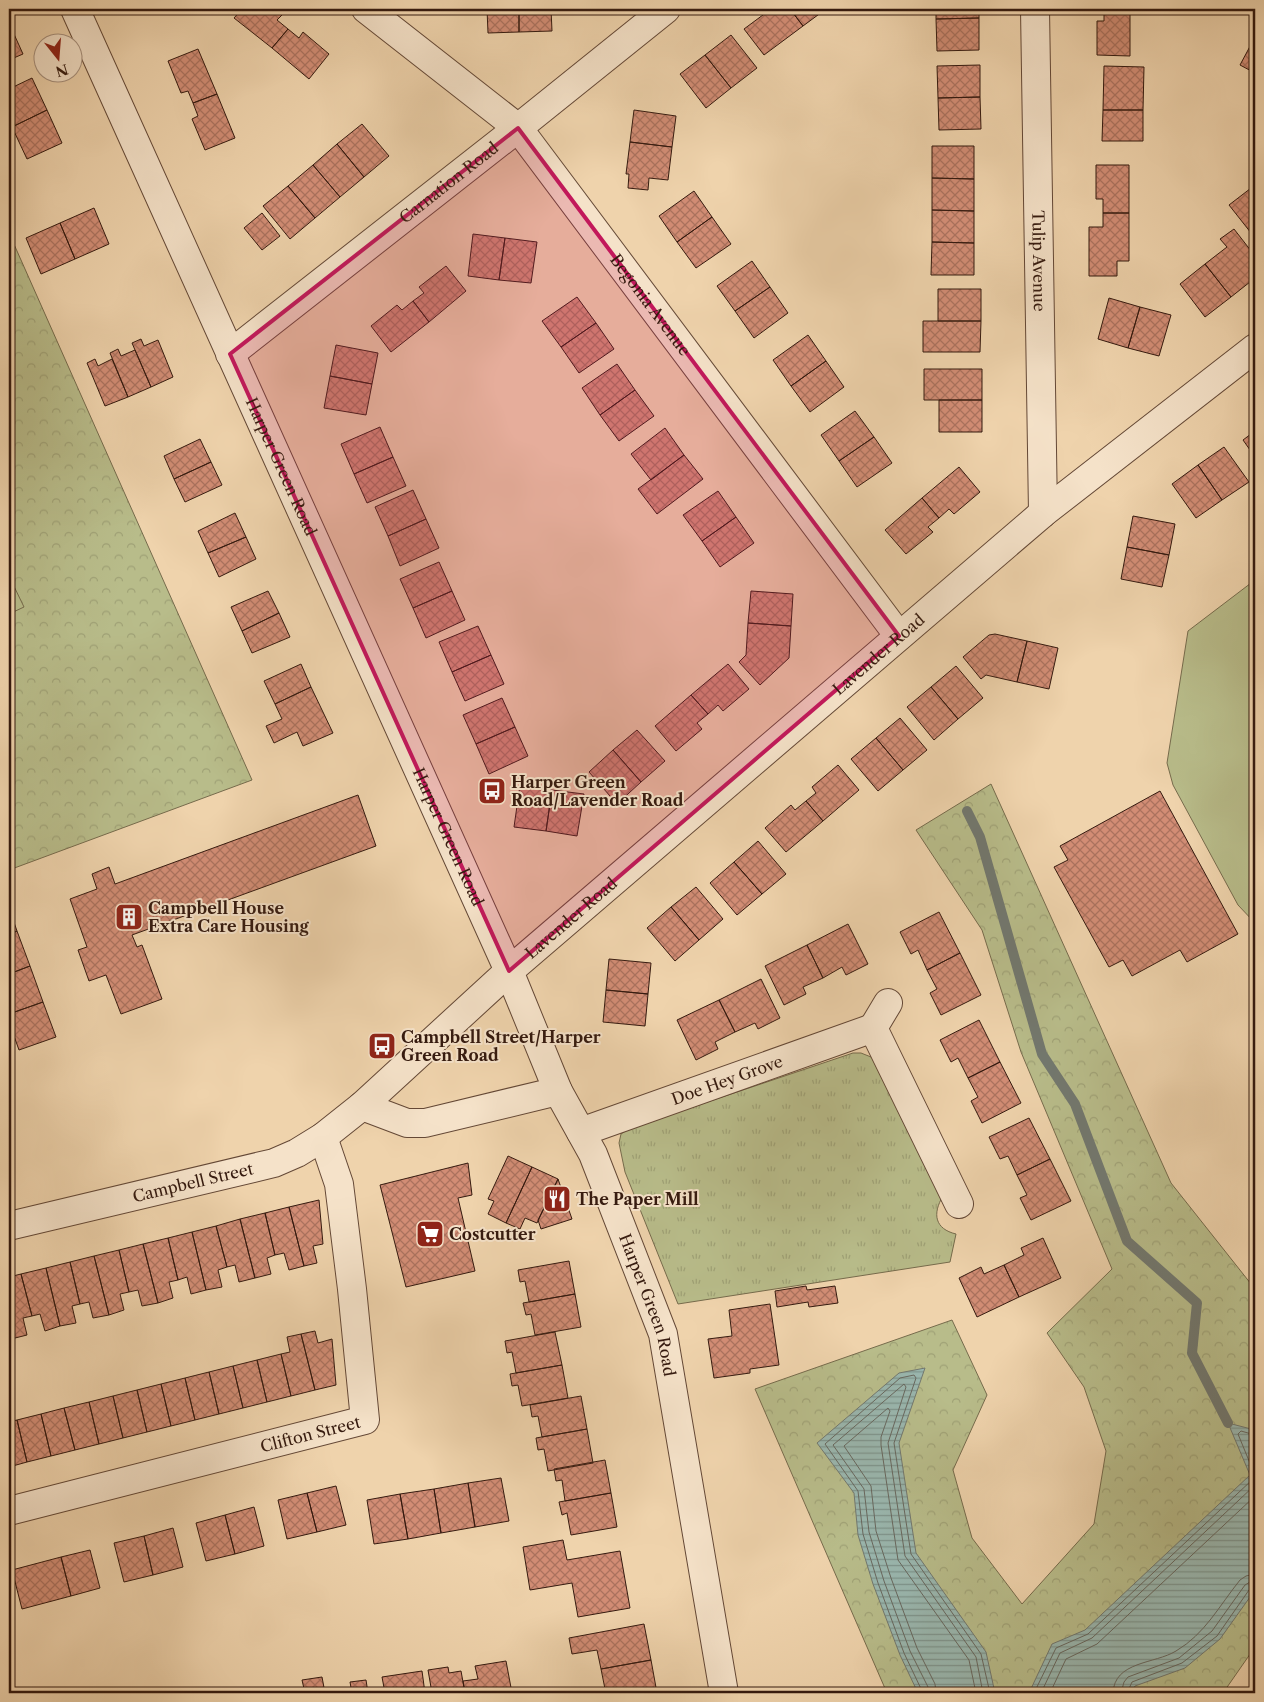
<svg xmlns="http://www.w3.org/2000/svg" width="1264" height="1702" font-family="'Libre Caslon Text',serif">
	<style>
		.grass { fill: url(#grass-tufts); stroke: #766b4c }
		.forest { fill: url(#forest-crowns); stroke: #766b4c }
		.pitch { fill: #b8bc8a; stroke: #766b4c }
		.water { fill: url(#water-rules); stroke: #72786f }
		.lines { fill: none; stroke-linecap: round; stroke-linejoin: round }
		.shore { stroke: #68685f; stroke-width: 1 }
		.stream { stroke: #72786f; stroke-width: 10 }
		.building { fill: url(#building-cross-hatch); stroke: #351a0f }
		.minor-casing { stroke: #644836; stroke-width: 30 }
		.minor { stroke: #f5e2c9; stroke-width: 28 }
		.marked { fill: #c2185b; fill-opacity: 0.2; stroke: #c2185b; stroke-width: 4; stroke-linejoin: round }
		.labels { text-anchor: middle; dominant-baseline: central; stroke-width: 4; stroke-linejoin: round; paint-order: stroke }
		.street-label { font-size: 16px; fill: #351a0f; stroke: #f5e2c9 }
		.poi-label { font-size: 16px; font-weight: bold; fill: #351a0f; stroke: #f5e2c9; text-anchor: start }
	</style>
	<defs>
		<pattern id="grass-tufts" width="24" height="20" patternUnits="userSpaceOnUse" patternTransform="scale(1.25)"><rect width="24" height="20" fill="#b8bc8a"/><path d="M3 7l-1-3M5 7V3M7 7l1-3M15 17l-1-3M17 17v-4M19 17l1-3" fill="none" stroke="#9fa176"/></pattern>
		<pattern id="forest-crowns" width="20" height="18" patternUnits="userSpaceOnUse" patternTransform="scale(1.25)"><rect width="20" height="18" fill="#b8bc8a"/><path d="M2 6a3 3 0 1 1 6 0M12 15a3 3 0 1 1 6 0" fill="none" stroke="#9fa176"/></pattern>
		<pattern id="water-rules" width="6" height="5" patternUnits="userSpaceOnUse" patternTransform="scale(1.25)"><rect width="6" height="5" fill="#9ab7af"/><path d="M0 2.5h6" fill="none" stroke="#7e948d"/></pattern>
		<pattern id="building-cross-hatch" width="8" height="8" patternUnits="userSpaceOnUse" patternTransform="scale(1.25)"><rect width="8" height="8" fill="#d28d75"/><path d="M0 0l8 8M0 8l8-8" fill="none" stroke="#ab725e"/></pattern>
	</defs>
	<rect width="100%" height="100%" fill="#efd3ac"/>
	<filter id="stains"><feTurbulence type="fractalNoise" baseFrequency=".004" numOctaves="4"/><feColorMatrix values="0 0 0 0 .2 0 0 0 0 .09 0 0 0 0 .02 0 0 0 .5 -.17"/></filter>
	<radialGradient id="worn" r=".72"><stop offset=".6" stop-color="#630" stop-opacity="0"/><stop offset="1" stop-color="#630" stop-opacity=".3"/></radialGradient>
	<path class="grass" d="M853 1053H861L876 1059 943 1196C932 1214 935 1229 956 1234L950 1262 678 1304 625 1172 619 1143 621 1134 630 1128Z"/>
	<path class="forest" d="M9 233 252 780 9 870Z
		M991 784 1171 1183 1255 1289V1647L1223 1693H887L755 1389 952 1320 987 1395 953 1470 972 1538 1022 1604 1094 1524 1106 1451 1084 1387 1047 1333 1112 1269 1021 1052 982 930 916 830Z"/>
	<path class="pitch" d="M9 576 24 607 9 614Z
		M1255 580V923L1238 905 1173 785 1167 763 1188 631Z"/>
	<path class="water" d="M925 1368 899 1443 916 1553 986 1652 995 1693H918L900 1655 873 1584 858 1535 854 1493 817 1443 899 1373Z
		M1228 1423 1255 1430V1590L1220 1639 1185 1668 1135 1686 1131 1693H1029L1052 1644 1085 1630 1250 1475Z"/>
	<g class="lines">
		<path class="shore" d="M923 1693 904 1653 878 1583 863 1534 858 1491 825 1444 900 1378 914 1375 916 1378 894 1443 911 1554 981 1654 990 1693
			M929 1693 928 1687 910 1651 884 1581 869 1532 864 1489 833 1445 904 1384 906 1387 888 1443 905 1556 976 1657 983 1693
			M936 1693 935 1684 917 1648 891 1578 876 1531 871 1486 844 1446 888 1408 890 1411 881 1437V1445L898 1560 969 1660 976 1693
			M1034 1693 1056 1648 1088 1634 1253 1479 1254 1473 1238 1434 1241 1431 1255 1435
			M1041 1693 1060 1653 1092 1638 1255 1485
			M1050 1693 1066 1659 1097 1644 1255 1496
			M1113 1693C1114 1661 1155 1664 1176 1651 1205 1634 1219 1606 1240 1580L1246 1576 1255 1574
			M1121 1693 1124 1682 1128 1677 1179 1658 1212 1631 1245 1585 1250 1582H1255
			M1127 1693 1132 1682 1182 1663 1217 1636 1249 1590 1255 1588"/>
		<path class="stream" d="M967 811 980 837 1042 1054 1075 1104 1127 1241 1197 1303 1192 1353 1228 1423"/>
	</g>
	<path class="building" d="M242 9H274L282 15 277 20 288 29 272 48 234 18Z
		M487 9H519V32L488 33Z
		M519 9H551L552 31 519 32Z
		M771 9 776 14 783 9H790L803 26 764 55 744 29Z
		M790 9H826L803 26Z
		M936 9H979V18L936 19Z
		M1104 9H1130V56L1097 55V21H1104Z
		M979 18V50L937 51 936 19Z
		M9 23 23 54 9 60Z
		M288 29 299 38 303 32 329 54 309 79 272 48Z
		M731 35 757 68 731 88 705 55Z
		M1255 37V73L1240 65Z
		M198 49 217 94 193 103 188 91 181 93 168 61Z
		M705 55 731 88 706 108 680 74Z
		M980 65V97L938 98 937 66Z
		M1104 66 1144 67 1143 110H1103Z
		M32 78 47 110 12 127 9 119V89Z
		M217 94 235 138 205 150 192 119 198 116 193 103Z
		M980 97 981 129 939 130 938 98Z
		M47 110 62 143 27 159 12 127Z
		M634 110 676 116 672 147 630 142Z
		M1103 110H1143V141H1102Z
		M362 124 389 156 364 177 337 144Z
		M630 142 672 147 668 180 649 178 648 190 628 188 629 174H626Z
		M337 144 364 177 340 197 313 165Z
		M932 146H974V179L932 178Z
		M313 165 340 197 315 218 288 186Z
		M1096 165H1129V213H1103V199H1096Z
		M932 178 974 179V211L932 210Z
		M1255 185V238L1229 205Z
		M288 186 315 218 290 239 263 206Z
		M694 191 712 217 677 242 659 216Z
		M94 208 109 244 75 259 60 223Z
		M932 210 974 211V243L932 242Z
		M262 213 280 236 262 250 244 228Z
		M1103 213H1129V261H1117V276H1089V227H1103Z
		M712 217 731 244 696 268 677 242Z
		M60 223 75 259 41 274 26 238Z
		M1234 229 1255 256V265L1249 270 1255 278 1231 297 1205 264 1227 247 1220 239Z
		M473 234 505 238 499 280 468 276Z
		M505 238 537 242 531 283 499 280Z
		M932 242 974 243V275H931Z
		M752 261 770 287 735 311 717 286Z
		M1205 264 1231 297 1205 317 1180 284Z
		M446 266 466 291 429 322 413 301 424 293 419 287Z
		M770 287 788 313 754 338 735 311Z
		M938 289H981V321H938Z
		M577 297 596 323 561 347 542 321Z
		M1109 298 1140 307 1128 348 1098 339Z
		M413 301 429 322 391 352 371 326 397 305 402 310Z
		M1140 307 1171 315 1159 356 1128 348Z
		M923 321H981L980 352H923Z
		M596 323 614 349 579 373 561 347Z
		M808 335 826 361 791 386 773 360Z
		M141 339 144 346 158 340 173 377 151 387 132 343Z
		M336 345 378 353 372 384 330 376Z
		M118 349 121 356 135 350 151 387 128 397 110 353Z
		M95 359 98 366 112 359 128 397 105 406 87 363Z
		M826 361 844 387 810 412 791 386Z
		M617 364 635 390 600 415 582 388Z
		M924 369H982V400H924Z
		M330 376 372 384 366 415 324 408Z
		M635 390 654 416 619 441 600 415Z
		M939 400H982V432H939Z
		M855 411 874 437 839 461 821 435Z
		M380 427 393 457 354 474 341 444Z
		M665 428 684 455 651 480 631 454Z
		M1255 431V457L1243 440Z
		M874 437 892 463 857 487 839 461Z
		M200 439 211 462 174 479 164 456Z
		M1224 447 1249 482 1222 500 1198 465Z
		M684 455 703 479 657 514 638 489Z
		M393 457 406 486 367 503 354 474Z
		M211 462 222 485 185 502 174 479Z
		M1198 465 1222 500 1196 518 1172 484Z
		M959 467 980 492 954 514 949 509 939 518 922 498Z
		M413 490 426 519 388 536 375 507Z
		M718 491 736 517 702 541 683 515Z
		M922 498 939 518 928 527 933 532 906 554 885 530Z
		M235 513 246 537 208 553 198 531Z
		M1133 516 1175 524 1169 555 1127 547Z
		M736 517 754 543 720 567 702 541Z
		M426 519 439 548 400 566 388 536Z
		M246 537 256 559 219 577 208 553Z
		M1127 547 1169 555 1162 587 1121 579Z
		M439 562 452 591 413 608 400 579Z
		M268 591 279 613 242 631 231 607Z
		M452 591 465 620 426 638 413 608Z
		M751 591 793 594 791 626 748 623Z
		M279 613 290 637 252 653 242 631Z
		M748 623 791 626 789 658 760 685 739 662 746 655Z
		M478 626 491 655 452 672 439 642Z
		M995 634 1027 641 1017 682 986 675 981 679 963 657 989 635Z
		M1027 641 1058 648 1049 689 1017 682Z
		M491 655 504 684 465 701 452 672Z
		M301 664 311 687 275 704 264 681Z
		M728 664 749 689 723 711 718 705 708 714 691 695Z
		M956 666 983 698 958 719 931 687Z
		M311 687 333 733 303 746 297 732 274 743 266 726 282 719 275 704Z
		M931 687 958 719 934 740 907 707Z
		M691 695 708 714 697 723 702 729 676 751 655 726Z
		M502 698 515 727 476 744 463 715Z
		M900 718 927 750 903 770 876 738Z
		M515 727 528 756 489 774 476 744Z
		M637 730 665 761 641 782 613 750Z
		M876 738 903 770 878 791 851 759Z
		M613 750 641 782 617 804 589 772Z
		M838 765 859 790 823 821 806 801 816 793 812 787Z
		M520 785 552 790 546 831 514 827Z
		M552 790 584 794 577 836 546 831Z
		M1160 791 1238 934 1187 962 1180 950 1132 976 1123 960 1109 967 1054 867 1068 860 1060 846Z
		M358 795 376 846 132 935 137 947 142 945 162 999 121 1014 106 975 89 981 78 950 87 947 70 899 97 889 92 874 109 867 115 884Z
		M806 801 823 821 786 852 765 828 791 805 795 810Z
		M758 841 786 874 762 894 734 862Z
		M734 862 762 894 737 915 710 883Z
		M696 887 723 919 699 940 671 907Z
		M671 907 699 940 675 961 647 928Z
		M9 908 17 931 9 935Z
		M939 912 960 953 927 970 918 950 911 954 900 932Z
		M848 924 868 964 846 975 842 967 823 978 807 945Z
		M17 931 30 966 9 974V935Z
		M807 945 823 978 803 987 806 994 784 1005 765 966Z
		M960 953 981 995 941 1015 930 993 937 989 927 970Z
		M609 959 651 963 648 994 606 990Z
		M30 966 43 1002 9 1014V974Z
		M761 979 780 1018 758 1029 755 1023 735 1032 719 1000Z
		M606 990 648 994 645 1026 603 1022Z
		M719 1000 735 1032 715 1042 718 1049 696 1060 677 1020Z
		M43 1002 56 1037 19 1050 9 1022V1014Z
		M979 1020 1000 1062 968 1078 958 1058 951 1062 940 1040Z
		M1000 1062 1021 1103 982 1123 971 1101 978 1097 968 1078Z
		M1029 1118 1050 1159 1017 1175 1008 1156 1000 1159 989 1137Z
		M508 1156 532 1167 506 1223 488 1214 494 1201 488 1199Z
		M1050 1159 1071 1201 1031 1220 1020 1198 1027 1195 1017 1175Z
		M468 1163 472 1195 458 1198 475 1271 406 1287 380 1185Z
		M532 1167 558 1179 537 1223 525 1218 520 1229 506 1223Z
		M558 1179 572 1219 541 1229 538 1220Z
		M319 1200 323 1244 313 1246 317 1263 304 1266 289 1207Z
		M289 1207 304 1266 289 1270 284 1253 275 1255 265 1213Z
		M265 1213 275 1255 267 1258 271 1274 255 1278 240 1219Z
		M240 1219 255 1278 239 1282 235 1265 227 1267 216 1226Z
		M216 1226 227 1267 218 1270 222 1287 206 1290 192 1232Z
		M192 1232 206 1290 191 1294 187 1277 178 1280 168 1238Z
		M168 1238 178 1280 169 1282 173 1298 158 1303 143 1244Z
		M1043 1238 1061 1278 1019 1297 1004 1265 1024 1255 1021 1248Z
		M143 1244 158 1303 142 1306 138 1290 129 1292 119 1250Z
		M119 1250 129 1292 120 1294 124 1310 109 1315 94 1256Z
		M94 1256 109 1315 93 1318 89 1302 80 1304 70 1262Z
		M569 1261 575 1294 529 1302 525 1281 520 1282 518 1270Z
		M70 1262 80 1304 72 1306 76 1323 60 1326 46 1268Z
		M1004 1265 1019 1297 977 1317 959 1278 981 1267 984 1274Z
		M46 1268 60 1326 45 1331 40 1314 32 1316 21 1274Z
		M21 1274 32 1316 23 1318 27 1335 11 1339 9 1329V1277Z
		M806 1286 807 1290 835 1286 838 1303 809 1307 808 1302 777 1307 775 1291Z
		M575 1294 581 1327 535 1335 531 1314 526 1315 523 1303Z
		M770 1304 779 1365 750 1369V1373L714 1378 708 1339 732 1336 729 1310Z
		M315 1331 318 1343 332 1339 336 1385 315 1390 301 1334Z
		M555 1332 562 1365 516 1373 512 1352 507 1353 505 1341Z
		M301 1334 315 1390 291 1396 281 1354 290 1352 287 1337Z
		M281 1354 291 1396 267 1402 257 1360Z
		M257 1360 267 1402 243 1408 233 1366Z
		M562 1365 568 1398 522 1406 518 1385 512 1386 510 1374Z
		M233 1366 243 1408 219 1414 209 1372Z
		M209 1372 219 1414 195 1420 185 1378Z
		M185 1378 195 1420 171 1426 161 1384Z
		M161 1384 171 1426 147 1432 137 1390Z
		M137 1390 147 1432 123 1438 113 1396Z
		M113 1396 123 1438 99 1444 89 1402Z
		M581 1396 587 1429 542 1437 538 1416 532 1417 530 1405Z
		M89 1402 99 1444 75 1450 64 1408Z
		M64 1408 75 1450 51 1456 41 1414Z
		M41 1414 51 1456 27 1462 17 1420Z
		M17 1420 27 1462 9 1467V1422Z
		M587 1429 593 1463 548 1471 544 1449 538 1450 536 1438Z
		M605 1460 611 1493 565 1501 562 1480 556 1481 554 1469Z
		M501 1478 509 1521 475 1527 468 1483Z
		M468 1483 475 1527 441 1533 434 1489Z
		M336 1486 346 1525 317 1532 307 1493Z
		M434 1489 441 1533 408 1539 400 1494Z
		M307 1493 317 1532 287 1539 278 1500Z
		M611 1493 617 1527 571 1535 567 1513 562 1515 559 1502Z
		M400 1494 408 1539 374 1544 367 1500Z
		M254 1507 264 1546 235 1554 225 1515Z
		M225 1515 235 1554 206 1561 196 1523Z
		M173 1528 183 1567 153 1575 144 1536Z
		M144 1536 153 1575 124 1582 114 1543Z
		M563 1540 567 1560 620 1551 630 1608 578 1617 572 1583 530 1590 523 1547Z
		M90 1550 100 1588 71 1596 61 1557Z
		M61 1557 71 1596 22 1609 12 1570Z
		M644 1624 651 1660 601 1669 597 1650 572 1654 569 1638Z
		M651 1660 657 1693H581L605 1689 601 1669Z
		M506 1661 512 1693H465L463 1681 478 1679 475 1666Z
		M448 1667 449 1673 461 1671 465 1693H432L428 1670Z
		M422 1671 425 1693H385L382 1677Z
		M322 1677 325 1693H305L302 1680Z
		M366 1680 368 1693H352L350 1682Z
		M289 1690 290 1693H272Z"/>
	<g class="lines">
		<defs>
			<g id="minor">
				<path id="s1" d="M75 9 509 971 558 1091 593 1154 663 1334 724 1693"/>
				<path id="s2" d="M366 9 518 128 899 636"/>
				<path id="s3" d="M1035 9 1043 513"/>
				<path id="s4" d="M230 354 518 128 666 9"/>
				<path d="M873 1028 888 1003"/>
				<path d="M362 1106 407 1123H425L558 1091"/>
				<path id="s5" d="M581 1132 873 1028 959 1204"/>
				<path id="s6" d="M9 1226 274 1163 297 1153 323 1137 362 1106 509 971 1043 513 1255 348"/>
				<path id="s7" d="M9 1511 365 1420 352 1289 339 1184 323 1137"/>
			</g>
		</defs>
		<use href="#minor" class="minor-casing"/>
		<use href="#minor" class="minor"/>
	</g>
	<path class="marked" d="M518 128 899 636 509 971 230 354Z"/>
	<defs>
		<symbol id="bus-square" viewBox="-11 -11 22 22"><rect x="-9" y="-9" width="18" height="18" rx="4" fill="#8f2418" stroke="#f5e2c9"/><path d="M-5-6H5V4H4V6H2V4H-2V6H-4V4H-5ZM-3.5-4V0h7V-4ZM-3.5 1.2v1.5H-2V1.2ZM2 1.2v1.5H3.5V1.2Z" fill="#fff"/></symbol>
		<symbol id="building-square" viewBox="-11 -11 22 22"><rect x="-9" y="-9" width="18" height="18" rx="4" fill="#8f2418" stroke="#f5e2c9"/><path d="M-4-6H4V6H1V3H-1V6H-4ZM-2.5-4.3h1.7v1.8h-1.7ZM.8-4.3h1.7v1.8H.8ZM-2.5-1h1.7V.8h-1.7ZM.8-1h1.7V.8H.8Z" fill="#fff"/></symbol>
		<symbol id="restaurant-square" viewBox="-11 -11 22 22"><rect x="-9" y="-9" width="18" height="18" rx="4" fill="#8f2418" stroke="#f5e2c9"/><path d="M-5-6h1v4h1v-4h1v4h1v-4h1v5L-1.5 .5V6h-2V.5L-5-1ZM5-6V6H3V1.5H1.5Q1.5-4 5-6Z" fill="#fff"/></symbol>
		<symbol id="supermarket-square" viewBox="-11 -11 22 22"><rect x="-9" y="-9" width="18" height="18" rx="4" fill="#8f2418" stroke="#f5e2c9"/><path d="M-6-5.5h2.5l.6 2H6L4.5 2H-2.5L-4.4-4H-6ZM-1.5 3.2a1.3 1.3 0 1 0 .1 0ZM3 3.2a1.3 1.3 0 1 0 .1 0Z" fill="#fff"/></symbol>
	</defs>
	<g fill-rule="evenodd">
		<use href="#bus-square" x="476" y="775" width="32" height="32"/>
		<use href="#building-square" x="113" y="901" width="32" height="32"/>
		<use href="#bus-square" x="366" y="1030" width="32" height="32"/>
		<use href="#restaurant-square" x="541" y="1183" width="32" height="32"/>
		<use href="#supermarket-square" x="414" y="1218" width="32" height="32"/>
	</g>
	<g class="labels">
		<g class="street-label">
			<text stroke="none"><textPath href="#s4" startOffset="278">Carnation Road</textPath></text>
			<text stroke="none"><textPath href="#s3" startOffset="252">Tulip Avenue</textPath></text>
			<text stroke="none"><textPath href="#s2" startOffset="414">Begonia Avenue</textPath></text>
			<text stroke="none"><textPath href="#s1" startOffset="502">Harper Green Road</textPath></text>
			<text stroke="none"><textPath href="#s6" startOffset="1064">Lavender Road</textPath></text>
			<text stroke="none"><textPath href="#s1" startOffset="908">Harper Green Road</textPath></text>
			<text stroke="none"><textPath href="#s6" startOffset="659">Lavender Road</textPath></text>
			<text stroke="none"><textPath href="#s5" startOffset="155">Doe Hey Grove</textPath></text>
			<text stroke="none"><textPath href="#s6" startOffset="189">Campbell Street</textPath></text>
			<text stroke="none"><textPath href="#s1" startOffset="1418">Harper Green Road</textPath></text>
			<text stroke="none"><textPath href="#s7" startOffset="311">Clifton Street</textPath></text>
		</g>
		<g class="poi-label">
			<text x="511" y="782">Harper Green<tspan x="511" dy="18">Road/Lavender Road</tspan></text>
			<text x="148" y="908">Campbell House<tspan x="148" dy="18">Extra Care Housing</tspan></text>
			<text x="401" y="1037">Campbell Street/Harper<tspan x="401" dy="18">Green Road</tspan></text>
			<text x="576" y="1199">The Paper Mill</text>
			<text x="449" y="1234">Costcutter</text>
		</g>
	</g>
	<rect width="1264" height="1702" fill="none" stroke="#efd3ac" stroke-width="30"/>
	<rect x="10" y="10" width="1244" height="1682" fill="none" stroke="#351a0f" stroke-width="2.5"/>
	<rect x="15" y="15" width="1234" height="1672" fill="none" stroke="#351a0f"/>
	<g transform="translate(58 58) rotate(163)"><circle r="24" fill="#f5e2c9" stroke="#a8927f"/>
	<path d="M0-4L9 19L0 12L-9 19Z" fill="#8f2418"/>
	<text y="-8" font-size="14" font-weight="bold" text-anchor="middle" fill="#351a0f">N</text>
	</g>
	<rect width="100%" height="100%" filter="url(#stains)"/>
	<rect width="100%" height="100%" fill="url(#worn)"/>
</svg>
